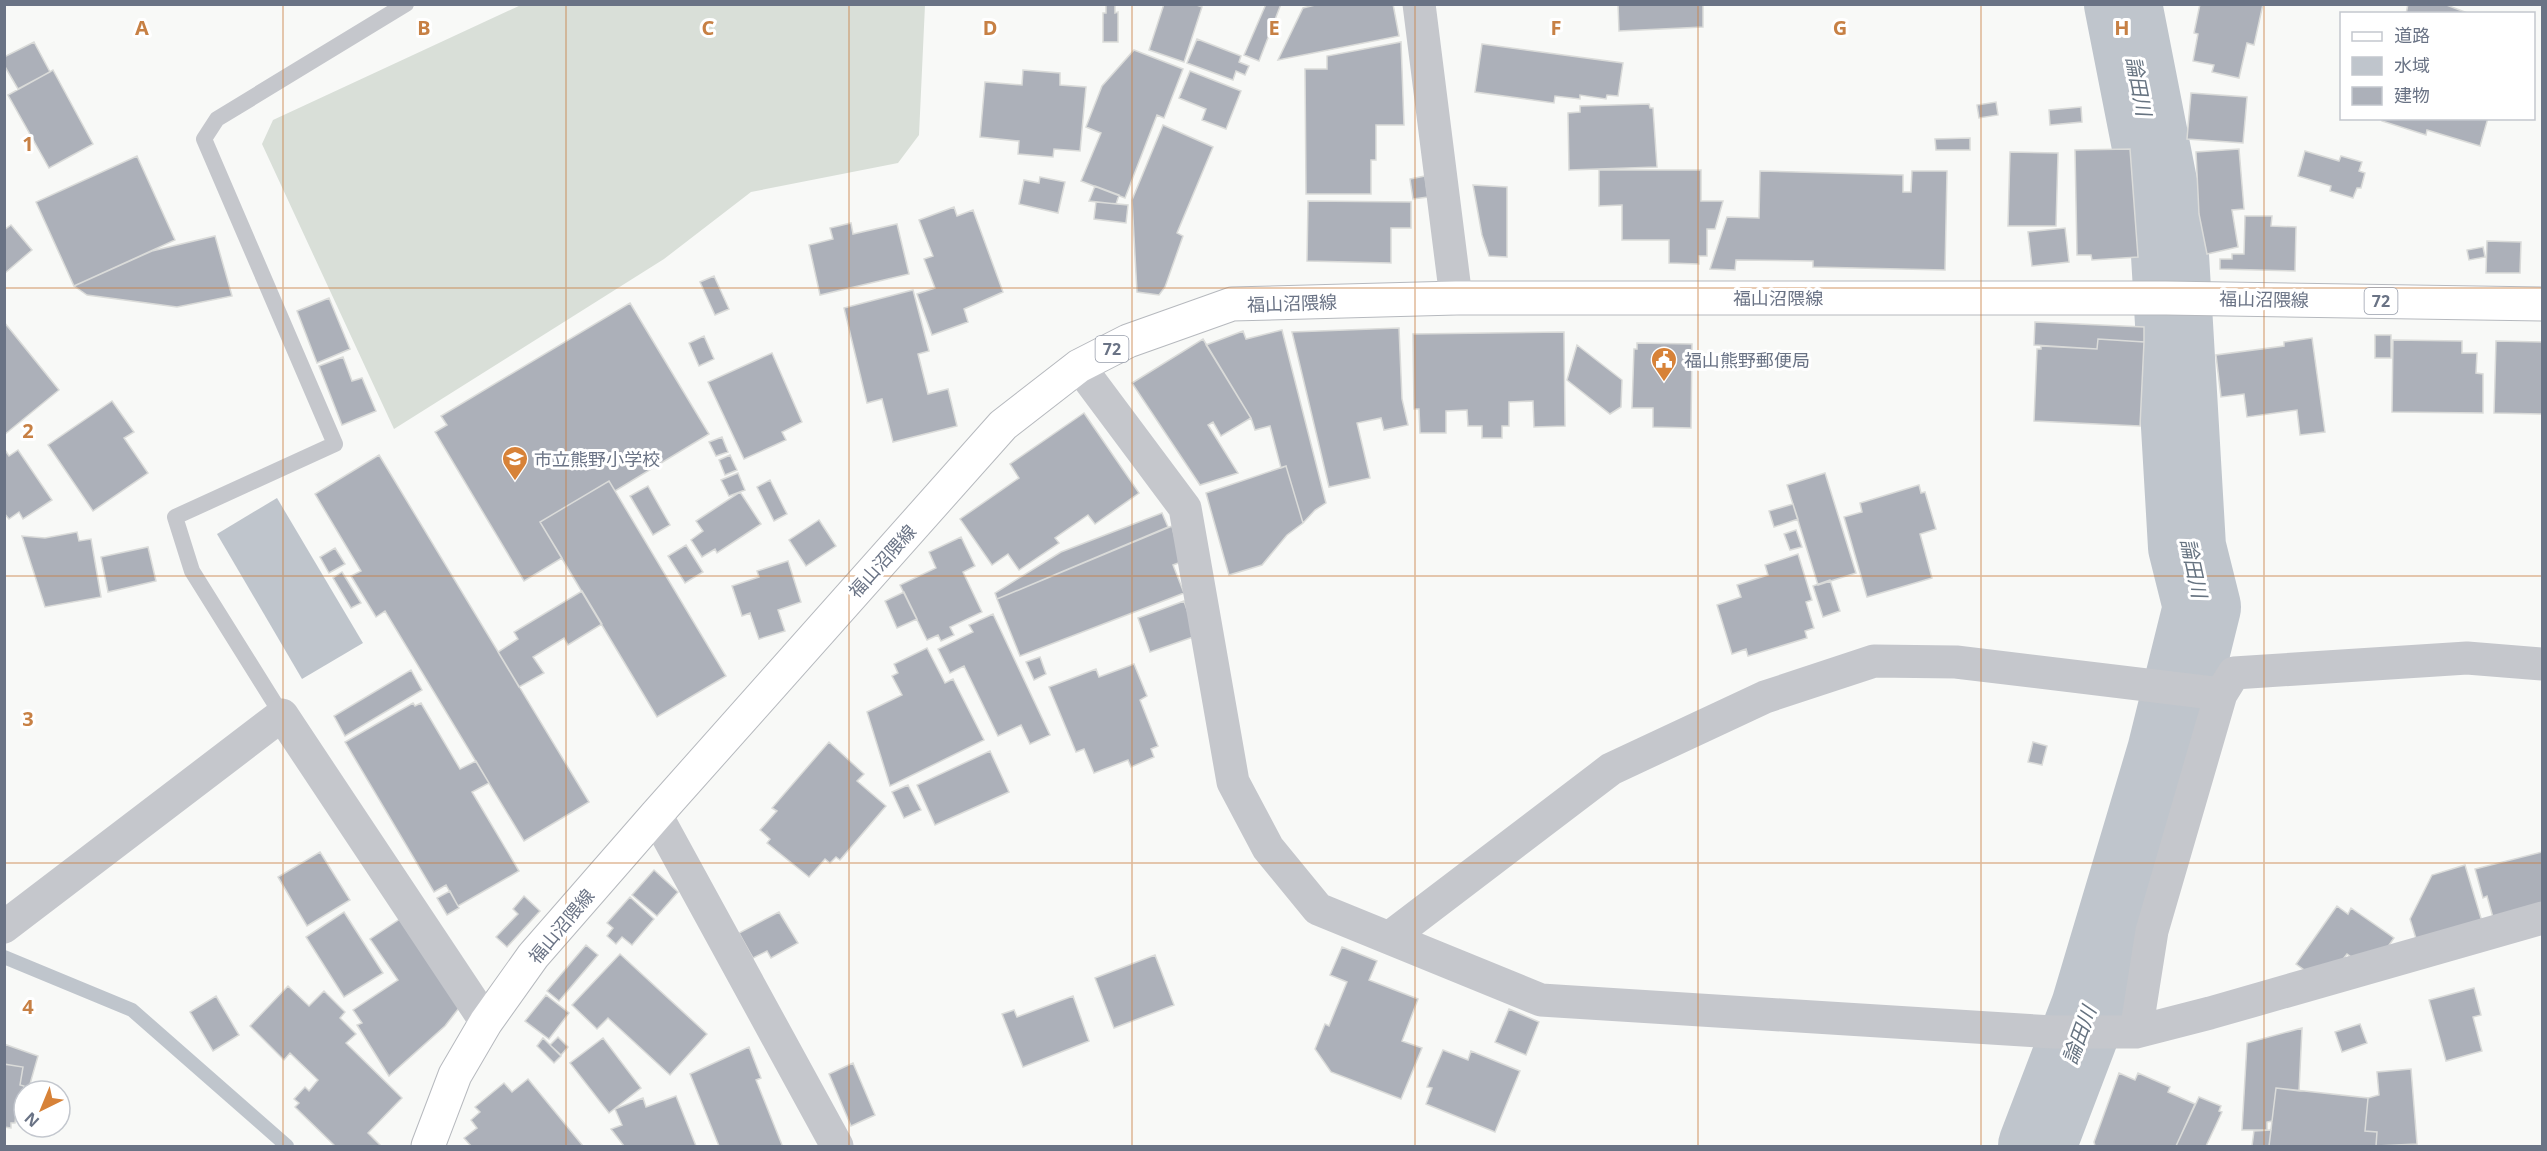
<svg xmlns="http://www.w3.org/2000/svg" width="2547" height="1151" font-family="'Noto Sans','Noto Sans JP',sans-serif">
	<style>
		.garden { fill: #d9dfd8 }
		.water { fill: #bfc5cc }
		.lines { fill: none; stroke-linecap: round; stroke-linejoin: round }
		.stream { stroke: #bfc5cc; stroke-width: 14 }
		.river { stroke: #bfc5cc; stroke-width: 78 }
		.building { fill: #acb0b9; stroke: #dadbd9; stroke-width: 1.5 }
		.primary-casing { stroke: #b6b9be; stroke-width: 35 }
		.service { stroke: #c5c7cc; stroke-width: 16 }
		.minor { stroke: #c5c7cc; stroke-width: 33 }
		.tertiary { stroke: #c5c7cc; stroke-width: 33 }
		.primary { stroke: #fff; stroke-width: 33 }
		.grid { fill: none; stroke: #c78044; stroke-width: 1.5; stroke-opacity: 0.55 }
		.labels { text-anchor: middle; dominant-baseline: central; stroke-width: 6; stroke-linejoin: round; paint-order: stroke }
		.shield { fill: #fff; stroke: #979daa; stroke-width: 1.5 }
		.shield-label { font-size: 16px; font-weight: bold; fill: #6a7385 }
		.street-label { font-size: 18px; fill: #6a7385; stroke: #fff }
		.poi-label { font-size: 18px; fill: #6a7385; stroke: #fff; text-anchor: start }
		.water-label { font-size: 20px; font-style: italic; fill: #667380; stroke: #fff }
		.grid-label { font-size: 20px; text-anchor: middle; font-weight: bold; fill: #c78044; stroke: #fff; stroke-width: 6; stroke-linejoin: round; paint-order: stroke }
	</style>
	<rect width="100%" height="100%" fill="#f8f9f7"/>
	<path class="garden" d="M521 5H925L919 135 898 163 751 192 664 259 394 429 262 144 273 120Z"/>
	<path class="water" d="M277 498 363 643 302 679 217 534Z"/>
	<g class="lines">
		<path class="stream" d="M4 957 132 1010 287 1146"/>
		<path class="river" d="M2037 1146 2090 1007 2166 752 2202 607 2187 547 2169 238 2123 4"/>
	</g>
	<path class="building" d="M1106 4H1115V13L1118 12V42H1103V13H1106Z
		M1164 4H1194L1202 7 1184 62 1149 50Z
		M1266 4H1281L1259 61 1244 55Z
		M1319 4H1393L1399 36 1278 60 1303 8Z
		M1618 4H1703V27L1619 31Z
		M2200 4H2263L2254 45 2247 43 2239 78 2212 72 2214 65 2193 61 2198 34 2194 33Z
		M2408 4H2444L2470 14H2406Z
		M1197 39 1241 56 1239 62 1249 66 1245 75 1236 71 1233 80 1187 63Z
		M34 42 50 72 18 89 4 65V57Z
		M1401 42 1404 125H1376V160H1371V194H1306L1305 69H1327V56Z
		M1482 44 1623 63 1618 96 1607 95 1606 99 1580 95V99L1555 96 1554 103 1475 92Z
		M1134 50 1183 69 1164 118 1157 115 1125 198 1081 181 1101 133 1086 127 1102 86Z
		M53 70 93 144 49 168 8 95Z
		M1023 70 1060 73V85L1086 87 1080 151 1054 149 1053 157 1018 154 1019 141 980 137 985 82 1022 85Z
		M1190 71 1241 91 1226 129 1202 120 1206 109 1179 98Z
		M2191 93 2247 97 2243 143 2187 139Z
		M1996 102 1998 115 1979 118 1977 105Z
		M1649 104 1650 108H1653L1657 167 1569 170 1568 113 1580 112V106Z
		M2081 107 2082 122 2050 125 2049 110Z
		M2382 118H2488L2480 146 2427 130 2426 135 2382 121Z
		M1163 125 1213 147 1177 233 1183 236 1165 287 1159 295 1137 292 1132 200Z
		M1970 138V150H1936L1935 139Z
		M2130 149 2138 257 2092 260 2091 255H2077L2075 150Z
		M2239 149 2244 209 2232 210 2238 247 2207 254 2199 214 2196 152Z
		M2305 151 2339 161 2341 156 2362 162 2359 171 2365 173 2361 188H2357L2353 198 2330 191 2331 186 2298 176Z
		M2010 152 2058 153 2056 226H2008Z
		M137 156 175 240 74 286 36 202Z
		M1599 170H1701V201H1723L1715 229H1707V256H1699V264L1669 263V240H1622V205L1599 206Z
		M1760 171 1903 175V192H1911L1912 171H1947L1945 270 1813 267V261L1736 260 1735 270 1710 269 1727 217 1759 218Z
		M1425 176 1428 197 1413 199 1410 179Z
		M1040 177 1065 182 1058 213 1019 204 1024 180 1039 183Z
		M1473 185 1507 187V257L1489 256 1482 235Z
		M1095 186 1119 195 1116 204 1089 201Z
		M1308 201 1411 202V228H1391V263L1307 261Z
		M1096 202 1128 205 1126 223 1094 219Z
		M954 207 957 216 973 210 1003 292 964 309 968 322 932 335 917 294 935 288 924 259 933 256 919 220Z
		M2245 216H2272L2271 226 2296 227 2295 271 2220 269V259H2232V254H2244Z
		M851 223 853 234 897 224 909 274 820 295 809 245 833 239 830 228Z
		M11 225 32 250 5 273 4 230Z
		M2065 228 2069 262 2032 266 2028 232Z
		M215 236 232 296 177 307 87 295 74 286 152 251Z
		M2487 241 2521 242 2520 273H2486Z
		M2483 247 2485 257 2469 260 2467 250Z
		M714 276 729 309 715 315 700 282Z
		M913 290 929 351 918 354 928 394 948 389 957 426 893 442 882 399 867 403 844 308Z
		M329 298 350 349 317 363 297 311Z
		M630 303 709 434 615 491 609 481 540 522 562 558 524 581 435 432 447 425 441 416Z
		M4 322 59 390 4 435Z
		M2035 322 2144 327V342L2098 339 2097 349 2034 345Z
		M1399 328 1402 399 1408 425 1384 430 1381 418 1357 423 1370 478 1329 487 1292 332Z
		M1282 330 1326 503 1315 510 1303 523 1286 466 1281 468 1270 426 1255 430 1251 418 1206 345 1243 331 1246 339Z
		M1564 332 1565 426 1534 427 1533 401 1509 402V426H1502V438H1482V426H1468L1467 410 1446 411V433H1420L1419 409H1414L1413 334Z
		M2375 335H2391V358H2375Z
		M704 336 714 359 699 366 689 343Z
		M2312 338 2325 432 2300 435 2297 410 2247 417 2244 394 2221 397 2216 355 2284 346V342Z
		M1203 339 1251 418 1221 436 1213 422 1208 425 1238 473 1200 485 1132 383Z
		M2098 339 2144 342 2140 426 2034 421 2037 349H2041V346L2097 349Z
		M2393 340 2462 341V353H2477L2476 373 2483 374V413L2392 412Z
		M2496 341 2542 342V414L2494 413Z
		M1637 343 1692 344 1691 428 1653 427V408H1632L1634 349H1637Z
		M1577 345 1622 380 1621 407 1610 414 1567 380Z
		M772 353 802 422 782 432 786 440 744 459 708 382Z
		M343 357 352 381 362 378 376 411 342 425 319 366Z
		M112 401 134 432 124 438 148 473 93 511 48 445Z
		M1084 413 1139 493 1095 524 1088 515 1055 538 1059 543 1019 570 1008 554 992 565 960 519 1019 478 1010 464Z
		M722 437 728 452 716 456 709 442Z
		M5 450 9 456 18 450 52 500 23 519 19 512 9 519 4 513Z
		M379 455 589 802 524 841 385 611 376 617 351 576 361 571 315 494Z
		M730 455 737 470 725 475 719 460Z
		M1286 466 1303 523 1287 535 1262 565 1229 575 1206 493Z
		M738 473 745 490 729 496 721 480Z
		M1825 473 1856 573 1818 585 1787 485Z
		M770 480 787 514 774 521 757 487Z
		M609 481 726 676 657 717 540 522Z
		M1919 485 1921 493 1925 492 1936 529 1920 534 1932 578 1867 597 1844 517 1862 512 1860 503Z
		M648 486 670 525 653 535 630 496Z
		M740 492 761 524 717 553 715 549 702 557 691 540 703 531 696 521Z
		M1793 504 1798 519 1774 527 1769 511Z
		M1162 513 1168 527 997 599 995 593 1061 552Z
		M819 520 836 546 806 566 789 540Z
		M1172 526 1181 562 1173 565 1184 593 1020 656 997 599Z
		M1796 530 1802 547 1790 550 1784 534Z
		M77 532 79 541 91 539 101 597 45 607 22 536 45 538Z
		M961 537 975 566 963 572 982 612 950 627 954 635 941 641 938 635 927 640 900 585 936 568 929 552Z
		M686 545 703 572 685 583 668 556Z
		M148 547 156 581 108 592 101 557Z
		M335 548 345 564 329 573 320 557Z
		M1798 554 1812 600 1806 602 1814 628 1805 631 1807 638 1748 656 1746 649 1732 654 1717 605 1741 597 1737 585 1768 575 1765 565Z
		M788 561 801 602 778 610 785 631 759 639 750 613 742 616 732 586 759 577 757 571Z
		M342 572 361 603 351 608 333 578Z
		M1830 580 1840 611 1823 617 1813 586Z
		M582 591 602 624 568 645 564 638 533 657 544 673 519 687 498 652 518 639 514 632Z
		M904 592 917 619 897 628 885 601Z
		M1184 601 1196 636 1150 652 1138 618Z
		M993 614 1050 735 1030 744 1021 725 998 736 964 666 950 673 938 649 973 632 969 625Z
		M927 648 945 683 953 679 984 740 890 786 867 712 902 695 892 676 898 673 894 664Z
		M1040 657 1046 674 1034 680 1026 662Z
		M1134 664 1147 696 1140 700 1158 746 1151 749 1154 757 1131 767 1128 760 1094 773 1084 749 1076 752 1049 687 1096 669 1099 677Z
		M411 670 422 690 345 736 334 716Z
		M413 703 415 706 421 703 460 769 476 761 489 783 472 792 519 871 458 906 446 885 434 892 345 742Z
		M829 742 864 774 857 781 886 806 840 860 836 857 830 863 825 859 809 877 767 843 770 839 760 830 777 811 772 808Z
		M2033 742 2047 746 2042 765 2028 762Z
		M990 751 1009 792 935 825 917 785Z
		M908 785 921 810 904 818 892 792Z
		M320 852 350 900 307 926 278 877Z
		M2542 852V923L2498 935 2487 896 2483 898 2475 869Z
		M2465 865 2487 938 2422 958 2410 919 2432 875Z
		M654 870 678 892 657 916 632 895Z
		M450 891 459 908 447 915 437 898Z
		M524 896 540 911 507 947 496 937 518 914 513 909Z
		M630 897 654 919 632 945 622 937 616 944 607 936 613 928 607 923Z
		M2337 906 2348 914 2351 908 2394 938 2371 971 2347 954 2324 984 2296 964Z
		M344 912 383 973 344 997 306 937Z
		M779 912 798 943 771 958 767 951 753 958 739 933Z
		M400 919 459 1008 445 1026 389 1076 357 1025 362 1023 353 1010 398 980 370 939Z
		M586 945 598 955 559 1001 547 991Z
		M1342 947 1377 961 1369 980 1418 999 1402 1041 1422 1048 1401 1099 1331 1072 1315 1049 1325 1024 1329 1026 1347 982 1330 975Z
		M620 954 707 1034 670 1075 608 1018 597 1029 572 1005Z
		M1155 955 1174 1005 1114 1028 1095 978Z
		M288 986 309 1006 324 991 345 1012 340 1018 356 1034 346 1043 402 1098 368 1133 381 1146H335L295 1107 299 1103 294 1099 305 1087 309 1091 318 1080 290 1053 284 1060 250 1026Z
		M2474 988 2481 1015 2473 1017 2482 1051 2446 1061 2429 1000Z
		M546 995 569 1013 549 1039 525 1021Z
		M216 996 239 1035 213 1051 190 1012Z
		M1073 996 1089 1041 1023 1067 1002 1014 1014 1010 1017 1017Z
		M1509 1009 1539 1022 1526 1055 1495 1042Z
		M2360 1024 2367 1043 2342 1052 2335 1032Z
		M2302 1028 2299 1091 2276 1088 2272 1121 2267 1122V1130H2242L2247 1043Z
		M558 1037 568 1047 561 1055 550 1045Z
		M543 1038 561 1056 554 1063 537 1046Z
		M603 1038 641 1088 609 1113 570 1063Z
		M4 1044 38 1056 28 1091H24V1094V1086L20 1085 23 1067 4 1064Z
		M749 1047 761 1078 756 1080 782 1145 779 1146H719L690 1074Z
		M1443 1050 1468 1060 1471 1051 1520 1071 1495 1132 1426 1104 1432 1088 1427 1087Z
		M853 1063 875 1115 851 1126 829 1074Z
		M4 1064 23 1067 20 1085 24 1086V1094L20 1114H16L15 1123H11V1128L4 1127Z
		M2411 1069 2417 1144 2376 1146 2377 1132 2365 1131 2368 1098 2379 1095 2377 1072Z
		M2119 1073 2135 1080 2138 1073 2170 1087 2168 1092 2195 1104 2176 1146H2095L2094 1142Z
		M528 1079 583 1146H471L464 1138 477 1128 471 1120 480 1112 475 1107 504 1083 512 1092Z
		M2276 1088 2368 1098 2365 1131 2377 1132 2376 1146H2269Z
		M676 1096 696 1146H624L611 1129 622 1125 615 1109 643 1098 646 1107Z
		M2199 1097 2221 1106 2219 1111 2222 1112 2206 1146H2176Z
		M2271 1130 2269 1146H2252L2254 1131Z"/>
	<g class="lines">
		<defs>
			<path id="primary" d="M428 1146 455 1075 486 1022 533 956 656 815 1003 425 1079 366 1128 341 1232 304 1456 298H2166L2542 304"/>
		</defs>
		<use href="#primary" class="primary-casing"/>
		<path class="service" d="M282 715 192 571 175 517 335 444 204 139 217 119 406 4"/>
		<path class="minor" d="M1079 366 1185 508 1233 782 1268 848 1318 909 1541 1000 2053 1032H2136L2210 1013 2542 918
			M656 815 837 1146
			M4 927 282 715 486 1022
			M1389 938 1611 769 1765 697 1874 661 1956 662 2221 694
			M2136 1032 2152 931 2221 694 2234 673 2467 658 2542 664"/>
		<path class="tertiary" d="M1419 4 1456 298"/>
		<use href="#primary" class="primary"/>
	</g>
	<path class="grid" d="M283 4V1146M566 4V1146M849 4V1146M1132 4V1146M1415 4V1146M1698 4V1146M1981 4V1146M2264 4V1146M4 288H2542M4 576H2542M4 863H2542"/>
	<defs>
		<symbol id="civic-pin" viewBox="-11 -11 22 30"><path d="M0 17L-7.5 6A9.5 9.5 0 1 1 7.5 6Z" fill="#d78238" stroke="#fff"/><path d="M-.6-6.5H3V-4.5H.6V-3L4-1V1h2V6H-6V1h2V-1L-.6-3ZM-1.2 2.5V6h2.4V2.5Z" fill="#fff"/></symbol>
		<symbol id="school-pin" viewBox="-11 -11 22 30"><path d="M0 17L-7.5 6A9.5 9.5 0 1 1 7.5 6Z" fill="#d78238" stroke="#fff"/><path d="M0-5L7-2L0 1L-7-2ZM-4 1L0 2.5L4 1V4Q0 6-4 4Z" fill="#fff"/></symbol>
	</defs>
	<g fill-rule="evenodd">
		<use href="#civic-pin" x="1649" y="345" width="30" height="40"/>
		<use href="#school-pin" x="500" y="444" width="30" height="40"/>
	</g>
	<g class="labels">
		<g class="shield">
			<rect x="2364.5" y="288" width="33" height="26" rx="4.5"/>
			<rect x="1095.5" y="336" width="33" height="26" rx="4.5"/>
		</g>
		<g class="shield-label">
			<text x="2381" y="301">72</text>
			<text x="1112" y="349">72</text>
		</g>
		<g class="street-label">
			<text x="1778" y="298">福山沼隈線</text>
			<text transform="translate(2264 299) rotate(1)">福山沼隈線</text>
			<text transform="translate(1292 303) rotate(-2)">福山沼隈線</text>
			<text transform="translate(882 561) rotate(-48)">福山沼隈線</text>
			<text transform="translate(561 926) rotate(-50)">福山沼隈線</text>
		</g>
		<g class="poi-label">
			<text x="1684" y="360">福山熊野郵便局</text>
			<text x="534" y="459">市立熊野小学校</text>
		</g>
		<g class="water-label">
			<text transform="translate(2139 86) rotate(79)">論田川</text>
			<text transform="translate(2194 568) rotate(78)">論田川</text>
			<text transform="translate(2079 1035) rotate(-70)">論田川</text>
		</g>
	</g>
	<g class="grid-label">
		<text x="142" y="35">A</text>
		<text x="424" y="35">B</text>
		<text x="708" y="35">C</text>
		<text x="990" y="35">D</text>
		<text x="1274" y="35">E</text>
		<text x="1556" y="35">F</text>
		<text x="1840" y="35">G</text>
		<text x="2122" y="35">H</text>
		<text x="28" y="151">1</text>
		<text x="28" y="438">2</text>
		<text x="28" y="726">3</text>
		<text x="28" y="1014">4</text>
	</g>
	<rect width="2547" height="1151" fill="none" stroke="#6a7385" stroke-width="12"/>
	<rect x="2340" y="12" width="195" height="108" fill="#ffffff" stroke="#c3c7ce" stroke-width="1.5"/>
	<rect x="2352" y="32" width="30" height="9" fill="#ffffff" stroke="#c3c7ce" stroke-width="1.5"/>
	<text x="2394" y="42" font-size="18" fill="#6a7385">道路</text>
	<rect x="2352" y="57" width="30" height="18" fill="#bfc5cc" stroke="#c3c7ce" stroke-width="1.5"/>
	<text x="2394" y="72" font-size="18" fill="#6a7385">水域</text>
	<rect x="2352" y="87" width="30" height="18" fill="#acb0b9" stroke="#c3c7ce" stroke-width="1.5"/>
	<text x="2394" y="102" font-size="18" fill="#6a7385">建物</text>
	<g transform="translate(42 1109) rotate(223)"><circle r="28" fill="#ffffff" stroke="#c3c7ce" stroke-width="1.5"/>
	<path d="M0-4.5L10 22L0 15L-10 22Z" fill="#d78238"/>
	<text y="-9" font-size="16" font-weight="bold" text-anchor="middle" fill="#6a7385">N</text>
	</g>
</svg>
